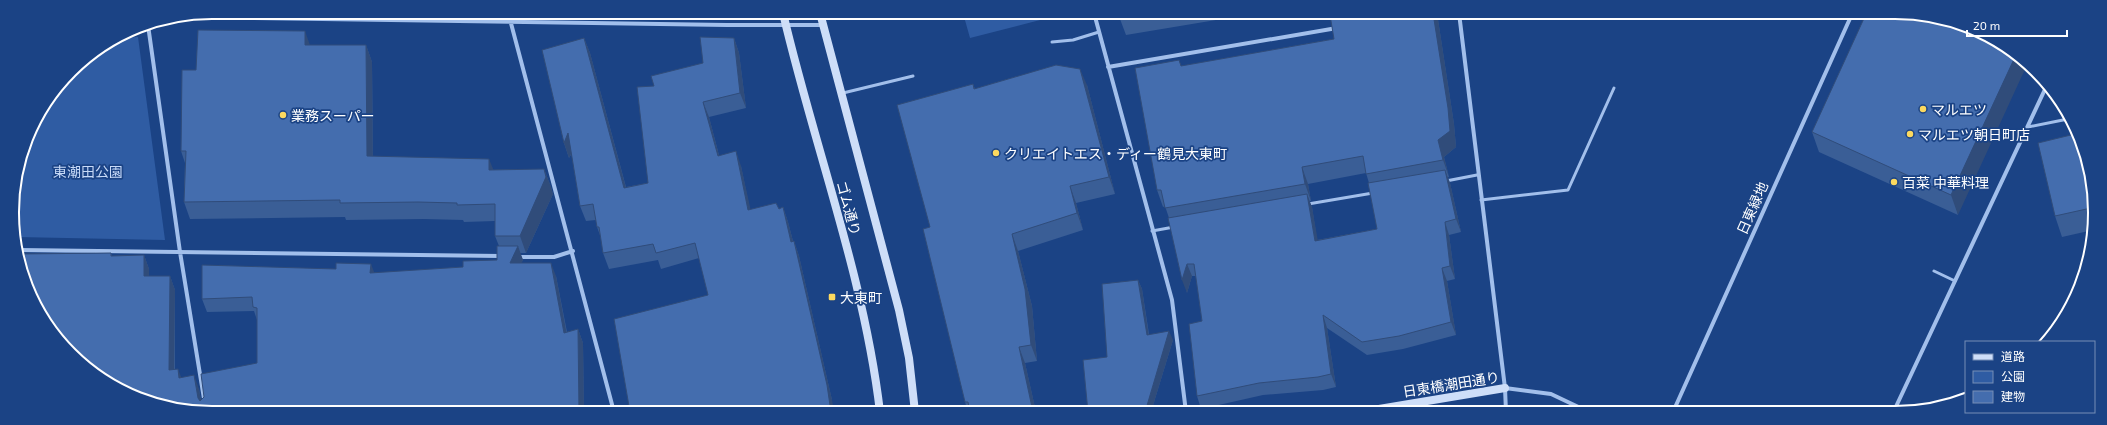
<svg xmlns="http://www.w3.org/2000/svg" width="2107" height="425" font-family="'Exo 2','Noto Sans JP',sans-serif">
	<style>
		.green { fill: #2f5ca3 }
		.lines { fill: none; stroke-linecap: round; stroke-linejoin: round }
		.lane { stroke: #a2bfeb; stroke-width: 3 }
		.street { stroke: #a2bfeb; stroke-width: 4 }
		.secondary { stroke: #cedef8; stroke-width: 8 }
		.wall { fill: #3a5e96; fill-rule: evenodd }
		.shaded-wall { fill: #304c7a }
		.building { fill: #446dae; stroke: #304c7a }
		.poi-dot { fill: #fcd95f; stroke: #1b4385; stroke-width: 1.5 }
		.labels { text-anchor: middle; dominant-baseline: central; stroke-width: 3.5; stroke-linejoin: round; paint-order: stroke }
		.poi-label { font-size: 14px; fill: #fff; stroke: #1b4385; text-anchor: start }
		.park-label { font-size: 14px; fill: #c7daf8; stroke: #1b4385 }
		.street-label { font-size: 14px; fill: #fff; stroke: #1b4385 }
		.rim { fill: none; stroke: #fff; stroke-width: 2 }
	</style>
	<rect width="100%" height="100%" fill="#1b4385"/>
	<path class="green" d="M963 13H1067L970 38Z
		M138 37 165 240 17 237 12 200 27 136 71 71 120 38Z"/>
	<g class="lines">
		<path class="lane" d="M1052 42 1073 40 1099 32
			M843 93 913 76
			M2028 127 2068 119
			M1446 181 1477 175
			M1481 200 1568 190 1614 88
			M1308 204 1373 193
			M1152 231 1174 227
			M1934 271 1955 281"/>
		<path class="street" d="M508 12 614 412
			M1094 13 1172 300 1186 412
			M1459 13 1505 388 1506 412
			M188 17 727 25H823
			M148 25 180 252 206 411
			M1108 67 1337 28
			M19 250 501 256
			M517 257H554L573 251
			M1505 388 1551 394 1589 412
			M1673 412 1852 14
			M1893 413 2047 85"/>
		<path class="secondary" d="M783 13C814 146 864 276 880 412
			M820 13 899 310 909 358 915 412
			M1361 412 1505 388"/>
	</g>
	<path class="wall" d="M1119 13H1258L1126 35 1120 19Z
		M1331 13H1437L1454 124 1456 147 1444 157 1449 177H1448L1450 183 1461 232 1449 235 1455 279 1447 281 1456 335 1403 349 1367 355 1327 328 1336 387 1323 390 1263 395 1201 409 1197 396 1202 321 1196 276H1192L1187 293 1169 218 1165 206 1163 207 1157 190 1182 66 1334 39ZM1366 173 1369 183 1377 229 1317 240 1312 207 1309 201H1311L1308 184Z
		M1920 14 1958 215 1819 152 1812 132Z
		M584 38 590 53 626 187 648 183 654 86 703 63 734 38 739 53 746 108 709 117 719 155 741 166 750 210 779 209 783 207 788 222 793 241H794L799 256 832 400 708 295 699 258 661 269 658 260 609 269 603 253 601 238 597 227 596 220 586 221 580 206 572 153 569 158 564 143Z
		M310 45H366L372 62 373 156 494 170 544 169 551 187 553 194 526 253H520L523 260 521 263 556 276 567 332 578 329 583 343 584 412 187 411 112 386 111 253 112 256 144 255 149 269V276H170L175 290V369L181 378 199 389 201 400 257 363V320L254 311 207 312 202 299 374 273 463 267 497 260 499 246 495 236V221L464 222 463 220 424 219 346 220 345 217 190 219 184 202 185 163 181 151 196 70Z
		M973 84 975 89 1087 85 1115 194 1076 203 1083 230 1018 251 1032 306 1037 361 1025 363 1036 412H968L965 402 930 227Z
		M2088 160 2093 230 2062 237 2055 216Z
		M1138 280 1142 289 1149 334 1173 340 1151 412H1088L1107 357Z"/>
	<path class="shaded-wall" d="M1433 13H1437L1454 124 1456 147 1444 157 1449 177 1443 160 1438 140Z
		M305 31 311 48 305 45Z
		M584 38 590 53 630 203 624 188Z
		M734 38 739 53 746 108 740 93Z
		M366 45 372 62 373 173 367 156Z
		M2015 57 2026 67 1958 215 1951 195Z
		M1080 69 1087 85 1115 194 1109 177Z
		M703 102 709 117 723 171 718 156Z
		M568 133 574 148 569 158 564 143Z
		M736 151 741 166 754 225 748 210Z
		M489 159 496 176 489 170Z
		M1302 167 1308 184 1311 201 1305 184Z
		M544 169 551 187 553 194 526 253 520 236Z
		M1445 170 1450 183 1461 232 1456 219Z
		M1070 186 1076 203 1083 230 1077 213Z
		M1307 194 1312 207 1320 253 1315 241Z
		M783 207 788 222 797 257 791 242Z
		M1445 222 1449 235 1455 279 1450 266Z
		M1012 234 1018 251 1032 306 1037 361 1031 345Z
		M794 241 799 256 832 400 834 412H831Z
		M518 246 523 260 515 277 510 263Z
		M144 255 149 269V290L144 276Z
		M551 263 556 276 569 346 564 333Z
		M371 264 376 277 370 273Z
		M1187 264 1192 276 1187 293 1182 280Z
		M1442 268 1447 281 1456 335 1451 322Z
		M170 276 175 290 174 383 169 370Z
		M1138 280 1142 289 1150 344 1147 335Z
		M1323 315 1327 328 1336 387 1331 374Z
		M578 329 583 343 584 412H579Z
		M1169 331 1173 340 1151 412H1147L1146 409Z
		M1019 347 1025 363 1036 412H1033Z
		M178 369 183 382 179 378Z
		M194 375 199 389 203 411 198 398Z"/>
	<path class="building" d="M1119 13H1155L1120 19Z
		M1339 13H1433L1448 108 1450 131 1438 140 1443 160 1366 174 1363 156 1302 167 1305 184 1165 208 1161 190H1157L1135 68 1179 60 1181 66 1334 39 1330 15Z
		M1866 14H1920L1995 39 2015 57 1951 195 1812 132Z
		M198 30 305 31V45H366L367 156 489 159V170L544 169 546 177 520 236H495V204L457 205V203L418 202 340 203V200L184 202 186 151H181L182 70H196Z
		M700 37 734 38 740 93 703 102 718 156 736 151 748 210 776 203 779 209 783 207 791 242 794 241 827 385 831 412H630L614 319 708 295 695 243 656 253 653 244 603 253 599 227H597L593 204 580 206 568 133 564 143 542 50 584 38 624 188 648 183 637 87 654 86 651 76 703 63Z
		M1056 65 1080 69 1109 177 1070 186 1077 213 1012 234 1025 289 1031 345 1019 347 1033 412H970L968 402H965L923 229 930 227 897 105 973 84 974 89Z
		M2075 134 2088 160 2091 208 2055 216 2038 143Z
		M1445 170 1456 219 1445 222 1450 266 1442 268 1451 322 1399 336 1362 342 1323 315 1331 374 1318 377 1259 383 1197 396 1189 324 1202 321 1194 264H1187L1182 280 1168 218 1307 194 1315 241 1377 229 1368 183Z
		M497 246H518L510 263H551L564 333 578 329 579 412 187 411 112 386 62 345 23 277 20 254 111 253V256L144 255V276H170L169 370 178 369 179 378 194 375 198 398 200 401 204 397 201 374 257 363V308L253 307 252 297 202 299V265L336 269V263L371 264 370 273 463 267V261L497 260Z
		M1138 280 1147 335 1169 331 1146 409 1132 412H1088L1083 360 1107 357 1102 284Z
		M1463 409V412H1438Z
		M1521 410 1528 412H1520Z"/>
	<g class="poi-dot">
		<circle cx="1923" cy="109" r="4"/>
		<circle cx="283" cy="115" r="4"/>
		<circle cx="1910" cy="134" r="4"/>
		<circle cx="996" cy="153" r="4"/>
		<circle cx="1894" cy="182" r="4"/>
		<rect x="828" y="293" width="8" height="8" rx="2"/>
	</g>
	<g class="labels">
		<g class="poi-label">
			<text x="1931" y="109">マルエツ</text>
			<text x="291" y="115">業務スーパー</text>
			<text x="1918" y="134">マルエツ朝日町店</text>
			<text x="1004" y="153">クリエイトエス・ディー鶴見大東町</text>
			<text x="1902" y="182">百菜 中華料理</text>
			<text x="840" y="297">大東町</text>
		</g>
		<g class="park-label">
			<text x="88" y="171">東潮田公園</text>
		</g>
		<g class="street-label">
			<text transform="translate(849 208) rotate(75)">ゴム通り</text>
			<text transform="translate(1752 208) rotate(-66)">日東緑地</text>
			<text transform="translate(1451 384) rotate(-9)">日東橋潮田通り</text>
		</g>
	</g>
	<path d="M0 0H2107V425H0ZM212 19H1895A193 193 0 0 1 2088 212V213A193 193 0 0 1 1895 406H212A193 193 0 0 1 19 213V212A193 193 0 0 1 212 19Z" fill="#1b4385" fill-rule="evenodd"/>
	<path class="rim" d="M212 19H1895A193 193 0 0 1 2088 212V213A193 193 0 0 1 1895 406H212A193 193 0 0 1 19 213V212A193 193 0 0 1 212 19Z"/>
	<rect x="1965" y="341" width="130" height="72" fill="#1b4385" stroke="#768eb6"/>
	<rect x="1973" y="354" width="20" height="6" fill="#cedef8" stroke="#768eb6"/>
	<text x="2001" y="361" font-size="12" fill="#ffffff">道路</text>
	<rect x="1973" y="371" width="20" height="12" fill="#2f5ca3" stroke="#768eb6"/>
	<text x="2001" y="381" font-size="12" fill="#ffffff">公園</text>
	<rect x="1973" y="391" width="20" height="12" fill="#446dae" stroke="#768eb6"/>
	<text x="2001" y="401" font-size="12" fill="#ffffff">建物</text>
	<path d="M1967 30v6h100v-6" fill="none" stroke="#ffffff" stroke-width="2"/>
	<text x="1973" y="30" font-size="12" fill="#ffffff" stroke="#1b4385" stroke-width="3" paint-order="stroke">20 m</text>
</svg>
